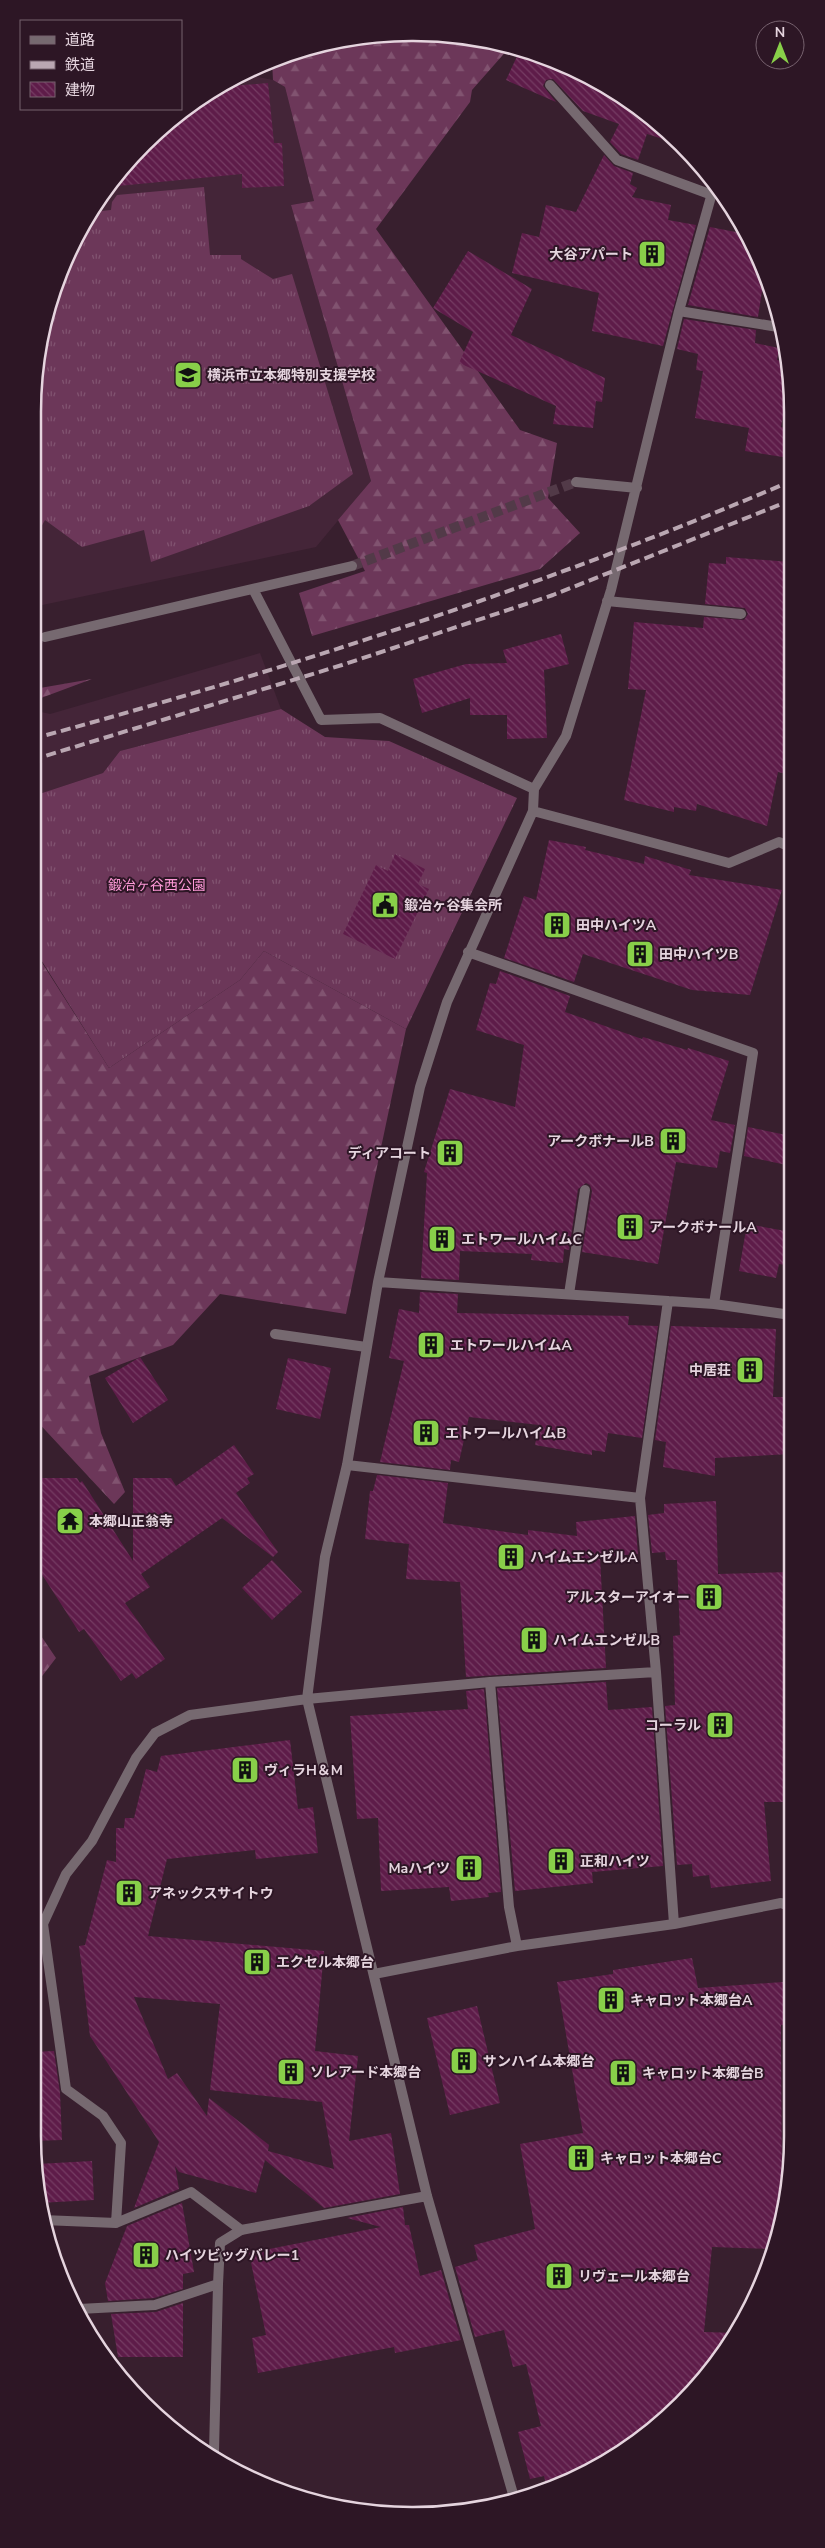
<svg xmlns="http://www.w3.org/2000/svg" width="825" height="2548" font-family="'Nunito Sans','Noto Sans JP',sans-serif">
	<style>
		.built { fill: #442538 }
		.grass { fill: url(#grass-tufts) }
		.forest { fill: url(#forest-firs) }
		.building { fill: url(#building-back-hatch); fill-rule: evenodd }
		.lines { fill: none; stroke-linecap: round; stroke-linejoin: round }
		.street-tunnel { stroke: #523a48; stroke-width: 10; stroke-dasharray: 10 5; stroke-linecap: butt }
		.lane { stroke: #766970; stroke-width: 10 }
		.street { stroke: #766970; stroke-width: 10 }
		.rail { stroke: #baa7b2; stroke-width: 4; stroke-dasharray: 10 5; stroke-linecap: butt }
		.labels { text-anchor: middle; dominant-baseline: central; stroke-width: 4; stroke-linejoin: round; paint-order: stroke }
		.poi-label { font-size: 14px; font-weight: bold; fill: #e5d4de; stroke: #2d1625; text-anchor: start }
		.park-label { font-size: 14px; fill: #fd99d7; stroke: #2d1625 }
		.rim { fill: none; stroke: #e5d4de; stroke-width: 2.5 }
	</style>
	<defs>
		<pattern id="grass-tufts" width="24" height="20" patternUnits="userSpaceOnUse" patternTransform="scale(1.25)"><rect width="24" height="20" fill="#6c3759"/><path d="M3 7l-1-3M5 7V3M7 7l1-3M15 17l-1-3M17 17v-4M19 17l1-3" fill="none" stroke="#815370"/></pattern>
		<pattern id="forest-firs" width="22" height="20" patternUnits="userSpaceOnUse" patternTransform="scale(1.25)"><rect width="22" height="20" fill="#6c3759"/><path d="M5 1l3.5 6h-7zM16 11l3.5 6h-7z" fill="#815370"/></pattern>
		<pattern id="building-back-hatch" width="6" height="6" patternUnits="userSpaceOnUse" patternTransform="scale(1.25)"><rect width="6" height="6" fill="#5e1c49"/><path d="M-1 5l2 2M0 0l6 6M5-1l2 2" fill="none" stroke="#753c63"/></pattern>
	</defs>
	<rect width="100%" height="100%" fill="#381f2e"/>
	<path class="built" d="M247 72 248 75 273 80 285 87 314 201 291 205 371 481 316 547 33 607V412L40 338 62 267 97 201 144 144 202 96Z
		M260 653 281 709 120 751 103 773 33 796V710L50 714Z"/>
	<path class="grass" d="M204 187 210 255H241V259L273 279 292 274 353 474 309 506 151 562 144 530 82 547 45 520 35 538 32 536C32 471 28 403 40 339 48 293 69 252 91 212L111 210 112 202 117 195Z
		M281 709 325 737 389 741 517 798 406 1029 264 951 240 980 109 1068 33 947V796L103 773 120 751Z"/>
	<path class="forest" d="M413 33 487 40 509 48 472 90 470 102 376 229 520 430 557 443 548 498 580 533 540 569 312 636 299 593 365 571 338 520 371 481 291 205 314 201 285 87 273 80 272 60 339 40Z
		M32 645 40 688 92 679 33 701Z
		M32 947 109 1068 240 980 264 951 406 1029 346 1314 220 1294 173 1345 89 1376 101 1433 125 1492 114 1504 33 1417Z
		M35 1627 56 1658 33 1688 32 1628Z"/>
	<path class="building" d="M519 52 603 84 668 137 666 140 647 134 638 160 621 154 610 142 619 124 583 111 553 79 546 80 543 86 556 102 506 80Z
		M268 83 274 143H282L284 186 242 188V174L108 187 144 144 202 96 219 87Z
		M604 155 614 166 633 173 630 184 637 188 632 197 671 205 668 220 696 225 663 346 592 331 599 293 512 273 522 233 539 237 546 205 576 212Z
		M710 227 746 234 753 245 764 278 758 317 688 305Z
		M468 251 532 289 511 335 605 378 602 402 596 401 593 428 553 424 556 406 459 363 473 332 433 308Z
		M684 319 756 330 755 343 779 348 777 360 789 363V384L781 427 789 428V458L745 451 749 428 695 418 703 371 696 370 698 354 677 349Z
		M726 557 790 562V775L778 772 767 826 697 804 696 811 674 807V812L624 800 646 690 628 689 634 622 703 628 704 617 744 620 748 614 745 608 705 604 709 563 726 564Z
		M561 634 569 664 544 670 547 738 507 739V715H470V698L422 713 413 679 466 664 507 663 503 650Z
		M549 840 586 847 585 850 644 864 645 856 691 870 689 875 782 890 750 995 692 990 583 954 574 982 504 958 524 896 536 900Z
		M395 854 425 869 418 884 429 889 395 959 343 934 376 865 388 871Z
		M500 971 570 996 565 1012 642 1039 643 1037 687 1050 688 1048 729 1061 711 1120 735 1125 730 1153 720 1151 717 1168 676 1162 658 1264 582 1252 592 1191 590 1185 586 1183 578 1189 569 1250 564 1249 563 1263 531 1260 532 1254 460 1251 459 1280 421 1278 427 1173 424 1172 450 1089 515 1107 524 1045 476 1030 490 983 496 984Z
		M748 1127 791 1136V1166L744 1156Z
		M747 1224 791 1232V1266L779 1264 776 1278 739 1271Z
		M420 1292 458 1294 457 1313 629 1316 628 1325 658 1326 642 1438 608 1433 605 1452 592 1450V1455L535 1445 539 1425 469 1417 459 1462 451 1460 450 1470 380 1462 404 1361 389 1358 399 1309 419 1313Z
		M671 1326 776 1329 773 1397H791V1454L715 1458V1476L663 1467 666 1442 655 1440Z
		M140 1357 168 1400 133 1423 105 1378Z
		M288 1358 331 1368 320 1419 276 1409Z
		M234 1445 254 1474 247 1478 250 1483 236 1493 278 1552 273 1557 222 1518 141 1574 150 1587 125 1603 165 1659 136 1679 132 1673 121 1681 84 1629 79 1632 32 1559V1478H77L80 1483 82 1481 133 1561V1478H171L176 1486Z
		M377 1475 448 1483 443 1523 528 1535V1530L577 1536 576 1522 635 1516 638 1554 600 1557 606 1668 466 1677 460 1582 406 1579 409 1544 365 1539 370 1491H373Z
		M716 1501 718 1574 791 1572 792 1802H764L771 1881 711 1888 709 1875 693 1877 692 1864 677 1865 665 1706 675 1705 673 1636 680 1635 677 1560H666L665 1552 652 1553 648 1515 664 1513V1504Z
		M272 1560 302 1592 272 1620 242 1588Z
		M606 1682 608 1710 652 1707 663 1866 592 1872 593 1883 515 1891 497 1688Z
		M484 1689 501 1892 488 1893 489 1897 451 1901 449 1887 381 1891 378 1818 357 1819 350 1716 468 1709 466 1691Z
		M290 1740 298 1809 313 1807 318 1853 256 1859 255 1850 167 1859 148 1936 324 1951 315 2051 358 2056 349 2141 391 2133 400 2194 324 2208 265 2160 256 2193 179 2172 175 2166 179 2189 134 2208 159 2142 90 2036 79 1946 85 1945 107 1860 116 1862V1828H124L125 1818H134L146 1769 157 1772 161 1756ZM134 1997 220 2004 210 2090 322 2102 334 2169 268 2151 269 2145 209 2098 207 2116 177 2073 168 2079Z
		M692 1958 698 1988 783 1982 787 2025H781L782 2198H786L785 2210 773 2249 712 2247 704 2332 736 2333 729 2346 644 2437 581 2476 547 2489 544 2476 530 2479 518 2432 541 2426 526 2364 513 2367 504 2330 475 2337 455 2267 478 2260 474 2245 535 2229 520 2144 583 2133 557 1982 613 1974V1970Z
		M477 2006 500 2103 450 2115 427 2018Z
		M54 2051 60 2093 62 2140 33 2141 32 2052Z
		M92 2161 94 2200 39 2203 37 2164Z
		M182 2203 194 2272 183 2274V2289L154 2298 108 2301 105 2283 127 2226Z
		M403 2207 405 2225H409L420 2276 441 2270 461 2340 395 2353 394 2347 258 2373 252 2338 266 2335 249 2253 381 2227 347 2218Z
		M183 2303V2357H118L111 2314 156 2312Z"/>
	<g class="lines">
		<path class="street-tunnel" d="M352 566 576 482
			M32 640 45 637"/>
		<path class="lane" d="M569 1294 585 1190
			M275 1334 366 1347
			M79 2309 155 2305 218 2284 220 2243 241 2230
			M214 2452 218 2284"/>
		<path class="street" d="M550 85 617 160 712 195
			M679 311 778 327
			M576 482 637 488
			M253 589 321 720 380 718 534 789
			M607 601 741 614
			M45 637 352 566
			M533 811 729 863 779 842 790 847
			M468 952 753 1053 714 1304
			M378 1282 714 1304 791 1315
			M668 1301 640 1498 656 1672 674 1924
			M347 1465 640 1498
			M490 1682 509 1907 517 1946
			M43 1924 66 2089 103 2116 121 2143 116 2223
			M32 1925 43 1924 66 1874 92 1841 136 1758 155 1733 190 1715 307 1699 490 1682 656 1672
			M374 1974 517 1946 674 1924 781 1903 792 1907
			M43 2220 116 2223 191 2192 241 2230 427 2196
			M515 2501 427 2196 307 1699 325 1557 347 1465 378 1282 420 1087 447 1002 533 811 534 789 566 736 611 590 679 311 714 186"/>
		<path class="rail" d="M32 739C289 669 544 586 789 482
			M32 760 342 665 553 595 789 501"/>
	</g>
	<defs>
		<symbol id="building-square" viewBox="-11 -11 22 22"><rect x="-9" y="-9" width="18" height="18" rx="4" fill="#88cf49" stroke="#2d1625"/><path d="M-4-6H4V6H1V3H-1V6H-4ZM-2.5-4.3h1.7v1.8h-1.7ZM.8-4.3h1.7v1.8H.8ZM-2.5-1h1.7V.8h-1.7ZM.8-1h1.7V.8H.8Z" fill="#111"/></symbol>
		<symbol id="school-square" viewBox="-11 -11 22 22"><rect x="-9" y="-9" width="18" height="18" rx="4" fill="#88cf49" stroke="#2d1625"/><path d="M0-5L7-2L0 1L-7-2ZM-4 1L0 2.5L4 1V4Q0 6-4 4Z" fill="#111"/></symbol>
		<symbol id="civic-square" viewBox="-11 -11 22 22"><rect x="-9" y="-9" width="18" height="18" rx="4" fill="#88cf49" stroke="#2d1625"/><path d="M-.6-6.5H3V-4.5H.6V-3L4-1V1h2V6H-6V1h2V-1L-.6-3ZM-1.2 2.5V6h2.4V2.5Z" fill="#111"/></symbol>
		<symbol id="temple-square" viewBox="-11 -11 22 22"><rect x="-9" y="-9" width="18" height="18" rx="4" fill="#88cf49" stroke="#2d1625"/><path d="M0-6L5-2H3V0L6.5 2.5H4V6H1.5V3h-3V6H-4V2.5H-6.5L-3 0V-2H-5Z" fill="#111"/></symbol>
	</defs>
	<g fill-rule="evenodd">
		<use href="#building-square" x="636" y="238" width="32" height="32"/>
		<use href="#school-square" x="172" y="359" width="32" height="32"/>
		<use href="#civic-square" x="369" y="889" width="32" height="32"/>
		<use href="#building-square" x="541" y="909" width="32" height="32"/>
		<use href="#building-square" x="624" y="938" width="32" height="32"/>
		<use href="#building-square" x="657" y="1125" width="32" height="32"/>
		<use href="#building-square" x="434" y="1137" width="32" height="32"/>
		<use href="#building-square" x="614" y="1211" width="32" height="32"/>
		<use href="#building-square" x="426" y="1223" width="32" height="32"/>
		<use href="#building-square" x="415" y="1329" width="32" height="32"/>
		<use href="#building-square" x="734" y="1354" width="32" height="32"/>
		<use href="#building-square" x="410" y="1417" width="32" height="32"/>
		<use href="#temple-square" x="54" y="1505" width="32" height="32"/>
		<use href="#building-square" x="495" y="1541" width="32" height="32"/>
		<use href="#building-square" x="693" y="1581" width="32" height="32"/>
		<use href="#building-square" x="518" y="1624" width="32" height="32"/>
		<use href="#building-square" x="704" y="1709" width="32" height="32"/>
		<use href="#building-square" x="229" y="1754" width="32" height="32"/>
		<use href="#building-square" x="545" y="1845" width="32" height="32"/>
		<use href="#building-square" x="453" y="1852" width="32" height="32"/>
		<use href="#building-square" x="113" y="1877" width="32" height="32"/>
		<use href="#building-square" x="241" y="1946" width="32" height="32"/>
		<use href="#building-square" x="595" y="1984" width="32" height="32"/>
		<use href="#building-square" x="448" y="2045" width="32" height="32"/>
		<use href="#building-square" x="275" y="2056" width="32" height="32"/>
		<use href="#building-square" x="607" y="2057" width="32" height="32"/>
		<use href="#building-square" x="565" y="2142" width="32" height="32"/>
		<use href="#building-square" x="130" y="2239" width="32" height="32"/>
		<use href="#building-square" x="543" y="2260" width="32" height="32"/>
	</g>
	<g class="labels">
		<g class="poi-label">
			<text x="633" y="254" text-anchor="end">大谷アパート</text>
			<text x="207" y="375">横浜市立本郷特別支援学校</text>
			<text x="404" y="905">鍛冶ヶ谷集会所</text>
			<text x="576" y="925">田中ハイツA</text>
			<text x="659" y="954">田中ハイツB</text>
			<text x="654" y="1141" text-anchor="end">アークボナールB</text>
			<text x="431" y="1153" text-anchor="end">ディアコート</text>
			<text x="649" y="1227">アークボナールA</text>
			<text x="461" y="1239">エトワールハイムC</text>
			<text x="450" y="1345">エトワールハイムA</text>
			<text x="731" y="1370" text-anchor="end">中居荘</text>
			<text x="445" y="1433">エトワールハイムB</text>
			<text x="89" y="1521">本郷山正翁寺</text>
			<text x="530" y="1557">ハイムエンゼルA</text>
			<text x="690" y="1597" text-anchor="end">アルスターアイオー</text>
			<text x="553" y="1640">ハイムエンゼルB</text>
			<text x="701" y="1725" text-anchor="end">コーラル</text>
			<text x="264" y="1770">ヴィラH＆M</text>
			<text x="580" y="1861">正和ハイツ</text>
			<text x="450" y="1868" text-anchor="end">Maハイツ</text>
			<text x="148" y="1893">アネックスサイトウ</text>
			<text x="276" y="1962">エクセル本郷台</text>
			<text x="630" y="2000">キャロット本郷台A</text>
			<text x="483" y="2061">サンハイム本郷台</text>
			<text x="310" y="2072">ソレアード本郷台</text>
			<text x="642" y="2073">キャロット本郷台B</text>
			<text x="600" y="2158">キャロット本郷台C</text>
			<text x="165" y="2255">ハイツビッグバレー1</text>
			<text x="578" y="2276">リヴェール本郷台</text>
		</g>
		<g class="park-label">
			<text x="157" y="885">鍛冶ヶ谷西公園</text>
		</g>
	</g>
	<path d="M0 0H825V2548H0ZM412 41H413A371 371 0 0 1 784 412V2136A371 371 0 0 1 413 2507H412A371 371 0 0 1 41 2136V412A371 371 0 0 1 412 41Z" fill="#2d1625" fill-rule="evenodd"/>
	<path class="rim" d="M412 41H413A371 371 0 0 1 784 412V2136A371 371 0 0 1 413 2507H412A371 371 0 0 1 41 2136V412A371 371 0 0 1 412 41Z"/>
	<rect x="20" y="20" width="162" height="90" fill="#2d1625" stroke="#77626f"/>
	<rect x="30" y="36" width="25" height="8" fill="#766970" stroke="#77626f"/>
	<text x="65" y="45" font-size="15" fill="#e5d4de">道路</text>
	<rect x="30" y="61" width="25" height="8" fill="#baa7b2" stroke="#77626f"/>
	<text x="65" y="70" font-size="15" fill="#e5d4de">鉄道</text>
	<rect x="30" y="82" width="25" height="15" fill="url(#building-back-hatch)" stroke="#77626f"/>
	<text x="65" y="95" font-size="15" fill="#e5d4de">建物</text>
	<g transform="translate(780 45)"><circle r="24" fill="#2d1625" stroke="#77626f"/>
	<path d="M0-4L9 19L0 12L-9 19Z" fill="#88cf49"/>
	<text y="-8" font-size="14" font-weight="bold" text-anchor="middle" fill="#e5d4de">N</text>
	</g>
</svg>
